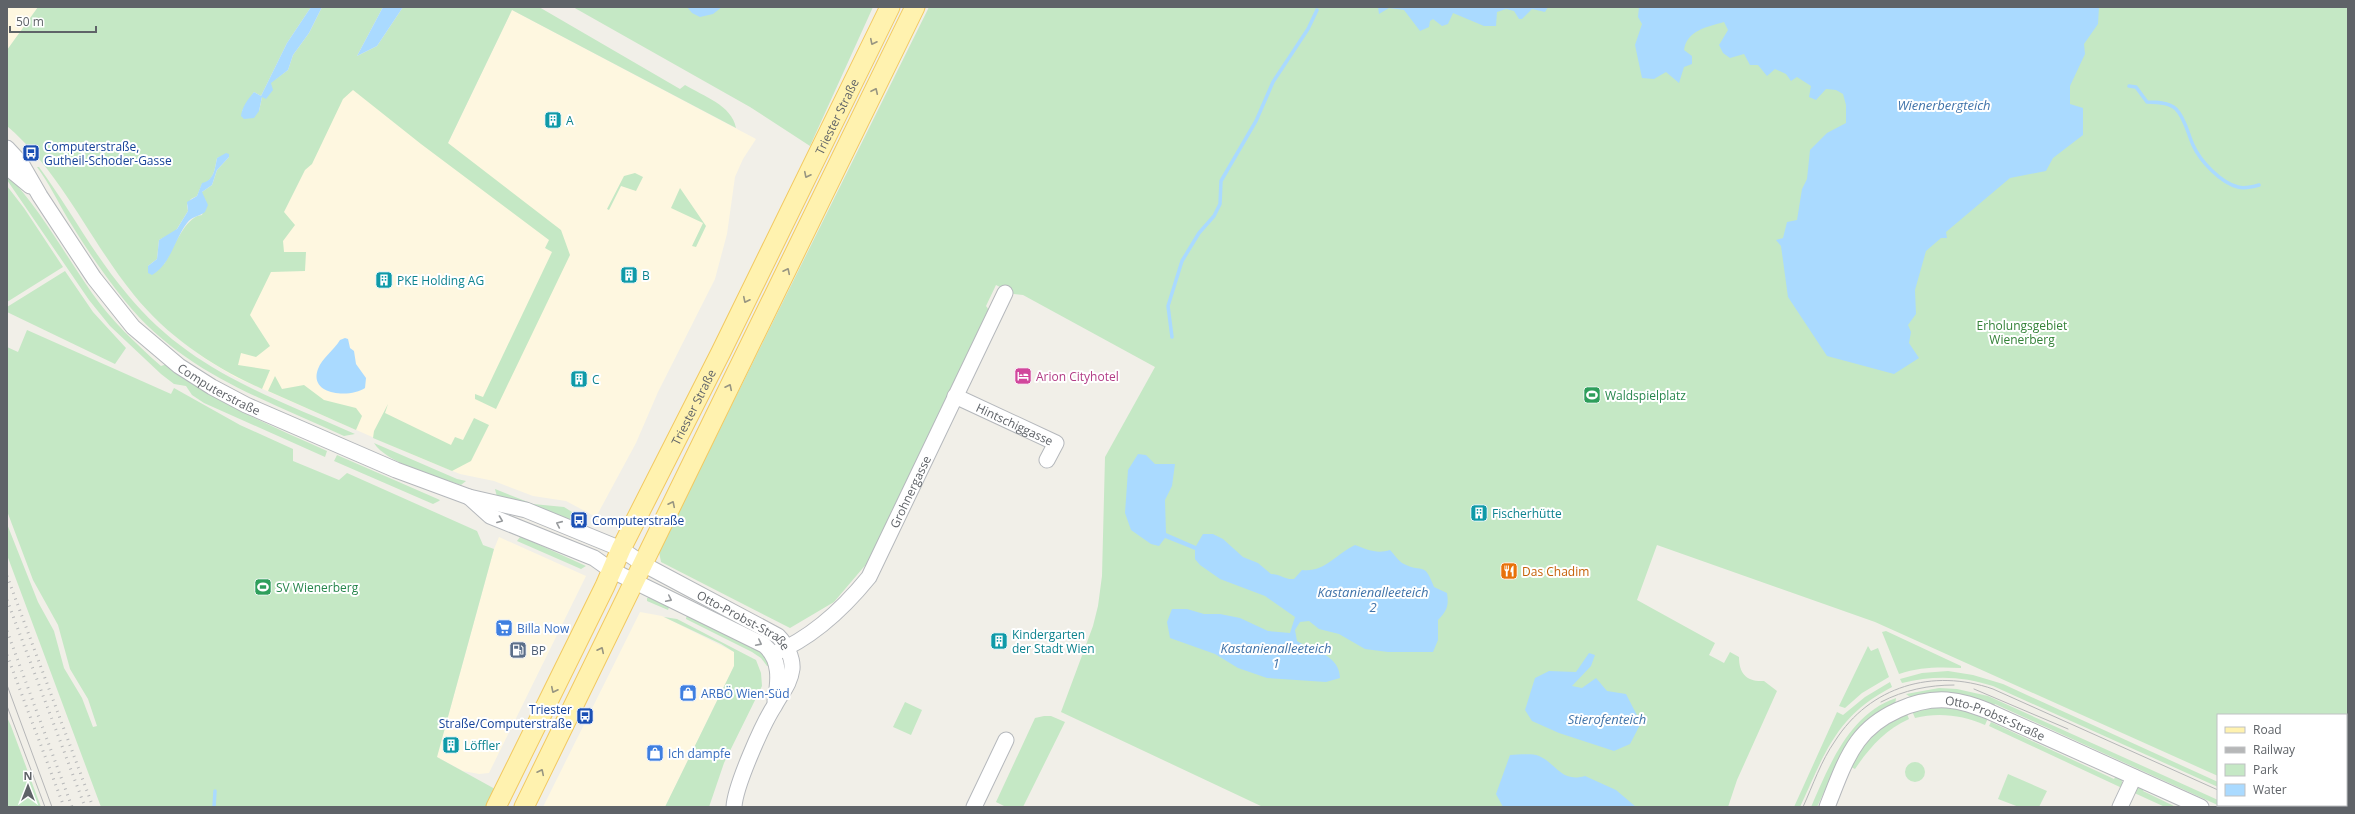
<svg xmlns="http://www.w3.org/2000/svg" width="2355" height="814" font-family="'Open Sans',sans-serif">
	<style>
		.commercial { fill: #fef7e0 }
		.green { fill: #c5e8c5; fill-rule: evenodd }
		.water { fill: #aadaff }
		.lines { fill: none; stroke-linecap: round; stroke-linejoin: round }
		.stream { stroke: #aadaff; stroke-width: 3.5 }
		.minor-casing { stroke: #b5b8bc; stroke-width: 17 }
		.major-casing { stroke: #f2c960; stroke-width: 21 }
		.minor { stroke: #fff; stroke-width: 15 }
		.major { stroke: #fff2af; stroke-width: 19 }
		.tram { stroke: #b6b7b8; stroke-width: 1 }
		.rail { stroke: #b6b7b8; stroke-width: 3; stroke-dasharray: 1 5; stroke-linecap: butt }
		.oneway { stroke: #979581 }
		.oneway2 { stroke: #979a9d }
		.labels { text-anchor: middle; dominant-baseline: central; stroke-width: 4; stroke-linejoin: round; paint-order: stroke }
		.street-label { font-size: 12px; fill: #5f6368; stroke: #fff }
		.culture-label { font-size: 12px; fill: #0d838f; stroke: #fff; text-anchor: start }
		.transit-label { font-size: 12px; fill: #164399; stroke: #fff; text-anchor: start }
		.park-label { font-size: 12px; fill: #348238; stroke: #fff }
		.hotel-label { font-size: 12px; fill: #b23c85; stroke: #fff; text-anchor: start }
		.leisure-label { font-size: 12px; fill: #27864d; stroke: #fff; text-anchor: start }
		.food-label { font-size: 12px; fill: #c56008; stroke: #fff; text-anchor: start }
		.shop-label { font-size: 12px; fill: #366cbe; stroke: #fff; text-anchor: start }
		.service-label { font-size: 12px; fill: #4e5e75; stroke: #fff; text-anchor: start }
		.water-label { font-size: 13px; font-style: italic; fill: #4174aa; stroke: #fff }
	</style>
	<rect width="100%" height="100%" fill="#f1efe8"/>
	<path class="commercial" d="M7 7H38L7 50Z
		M512 10 756 139 743 159 735 177 727 234 715 279 658 392 636 443 596 517 566 501 533 496 494 481 460 474 418 457 235 377 204 358 174 335 342 57 448 143Z
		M499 537 586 576 489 773 479 774 463 771 437 757 494 549Z
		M640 612 662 616 734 652V666L665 807H543Z"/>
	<path class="green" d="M38 7H311L287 43 261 96 254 92 242 111H259L262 97 270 87V83L288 70 293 55 309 33 322 7H383L357 56 377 46 403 7H539L680 89 685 85C703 96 732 105 736 128L512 10 448 143 561 230 570 255 496 409 475 399V394L483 397 552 252 545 248 549 240 421 144 353 90 343 99 312 164 305 170 284 212 295 225 283 241 284 252H306L305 271 271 272 250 315 270 346 256 357 241 353 238 365 270 370 262 389C213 367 168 337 134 295 90 241 61 172 7 126V50ZM229 154V157L217 170 212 185 202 192V197L206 201 202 215C185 216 173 250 164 264L148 266 157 259 159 240 175 232 188 211 187 205 191 199 197 196 202 184C214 181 215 168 217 158Z
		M573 7H873L810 146 750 107Z
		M929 7H2348V807H2286L2282 805H2346V715H2218V776L1875 622 1657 545 1637 600 1715 643 1709 655 1724 663 1730 652 1739 657C1739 674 1747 682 1764 681L1777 691 1737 780 1728 807H1263L1061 712 1093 626 1098 606 1102 576 1105 457 1155 367 1023 295 1014 294 996 285 986 306 989 310 868 562 834 602 790 628 661 562 659 552Z
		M37 167H39C69 208 94 255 127 294 190 371 268 395 355 434L344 436C264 399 183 373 125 301 104 275 85 247 68 219 58 202 49 183 37 167Z
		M635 173 643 177 636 191 621 186 609 210 607 209 624 176Z
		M7 174C41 210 64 253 92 293 111 320 136 344 161 366L167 364C214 403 272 426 327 451L325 457 204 403 192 395 186 386 174 384 161 374 110 326 89 300 7 180Z
		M7 186 24 208 63 267 7 302Z
		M680 188 706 226 696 247 692 246 703 223 671 208Z
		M65 271 93 312 126 348 115 364 7 312V307Z
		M27 330 171 394 174 388 240 425 293 449V461L339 480 347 473 477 531 483 545 494 549 437 757 495 789 486 807H101L7 555V524L38 602 54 631 64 668 82 698 93 727 97 726 88 699 70 669 58 625 33 580 7 511V347L18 352Z
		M275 376 282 389 304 385 324 400 356 408 362 416 356 430 268 391Z
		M388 404 385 413 451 445 455 437 463 440 474 418 489 425 471 461 452 471 373 438 374 431Z
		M374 443 457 479 466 481 461 485C438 477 386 463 374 443Z
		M337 455 440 500 439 501 433 504 334 461Z
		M495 489 533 504 564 507 577 515 578 519 575 522 497 497Z
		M520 537H522L586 566 581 569 517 541Z
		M652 597 670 605 668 610 647 601V598Z
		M687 613 757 649 765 655 771 666H767L761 658 752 652 686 619Z
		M664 617 677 619 756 660 761 673 762 686 724 763 709 807H665L734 666V652L721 644Z
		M1886 631 1961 666V668C1938 667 1920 667 1899 674L1882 632Z
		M1868 646 1871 651 1878 648 1889 677 1862 693 1845 708 1839 706Z
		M1948 671 1973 675 2003 684 2218 782V787L1993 686C1962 676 1934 675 1902 683L1900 679 1922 673Z
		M1890 682 1892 687C1836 716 1825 753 1800 807H1794L1837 712 1843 715 1865 697Z
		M1939 688 1957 689 1988 696 2218 800V805H2224L2222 807 1995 704 1993 707 1913 699 1906 694Z
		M1896 698 1895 706 1838 763 1817 807H1811C1829 766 1849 714 1896 698Z
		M905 702 922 710 911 735 893 727Z
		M1938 707 1964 709 1988 718 1985 725C1963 715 1938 712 1915 718L1912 711Z
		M1907 714 1909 719C1885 730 1870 747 1855 769L1851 767C1862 743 1883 724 1907 714Z
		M1044 716H1051L1065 722 1023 807H1006L996 802 1035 718Z
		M7 717 11 726 41 807H7Z
		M1991 722 2114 779 2116 776 2122 778V788L1989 726Z
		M1905 772a10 10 0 1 1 20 0a10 10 0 1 1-20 0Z
		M2008 774 2047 791 2039 807H2019L1998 799Z
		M2137 786 2144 789 2143 791 2176 807H2165L2130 791Z"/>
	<path class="water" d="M311 7H322L309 33 293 55 288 70 271 83 273 90 266 99 262 97 259 111 254 118 244 119 241 116C242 107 248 99 254 92L261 96 287 43Z
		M383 7H403L377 46 357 56Z
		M687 7H722L713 14 700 17 692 13Z
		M1378 7H1548L1545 12 1532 9 1522 19H1519L1514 11 1506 9 1497 12 1496 26H1484L1453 13 1448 24 1442 26 1433 19 1430 21 1429 27 1420 31 1404 10 1389 8 1379 14Z
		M1639 7H2099L2098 24 2084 44 2085 54 2070 86V104L2083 108V135L2053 158 2046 171 2010 178 1946 232 1947 238H1941L1926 251 1915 290 1916 314 1908 325 1911 332 1909 343 1919 358 1894 374 1827 356 1788 297 1781 246 1776 240 1783 238 1787 222 1797 220 1802 189 1807 179 1810 150 1827 133 1846 123V105L1843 94 1836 90 1826 89 1816 100 1809 97 1811 86 1797 77 1791 81 1786 74 1775 69 1767 76 1758 65H1750L1744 54 1730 58 1723 53 1719 45 1728 30 1724 22C1707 27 1687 30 1684 50L1692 56V64L1684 67 1679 83 1666 72 1654 79 1642 78 1635 45 1642 24 1638 17Z
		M226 153 229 154V157L217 170 212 185 202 192 208 205 205 212C199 217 192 216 187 223 174 240 171 264 152 275L148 273V266L157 259 159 240 177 229 188 211 187 202 197 196 202 183C214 181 215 168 217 158Z
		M345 338 348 339 350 348 354 351 356 364 366 378 365 388C351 398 308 396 318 369 322 358 334 350 340 340Z
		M1138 454 1146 455 1155 464H1175L1172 486 1165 500 1166 533 1196 546 1203 534H1213L1223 539 1243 557 1258 563 1271 574C1280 574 1285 580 1294 579L1302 570C1324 573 1336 554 1355 545 1368 550 1377 554 1390 550 1394 554 1399 562 1404 564 1423 574 1424 560 1434 587L1447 593C1449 606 1447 611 1438 620V640L1433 652H1388L1365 649 1339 634 1319 629 1309 621 1300 622 1295 630 1297 641C1312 650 1340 655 1340 678L1326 682 1267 678 1238 668 1215 654 1170 638 1167 622 1172 609H1187L1204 614H1220L1240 618 1268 631 1290 633 1295 617 1265 596 1220 579 1200 565 1195 559V550L1165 538 1159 546 1151 544 1131 530 1125 513 1128 470Z
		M1589 653 1595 655 1591 666 1572 686 1582 688 1596 678 1607 691 1626 694 1641 723 1630 744 1614 751 1559 733 1532 721 1525 710 1535 678 1549 671 1576 672Z
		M1510 755C1518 755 1531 753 1539 756 1556 763 1561 783 1585 776L1616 790 1636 807H1503L1496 794Z"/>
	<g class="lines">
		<path class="stream" d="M2129 86 2136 87 2147 102C2155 102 2169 102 2176 109 2185 118 2188 134 2193 145 2200 161 2221 183 2238 187 2245 189 2252 187 2259 185
			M1172 337 1168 306 1182 261 1199 233 1214 216 1220 204 1221 181 1256 121 1273 82 1308 29 1317 10
			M214 807 215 791"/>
		<defs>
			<g id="minor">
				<path id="s1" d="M7 148 21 163 40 196 94 278 133 327 179 366 212 387 246 405 396 470 469 497 526 510 621 549 643 564 778 636C786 644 793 658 792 669 790 684 782 692 775 705 763 723 735 786 734 807"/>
				<path d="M7 167 30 186"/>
				<path id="s2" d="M955 396 1056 443 1047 460"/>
				<path d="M469 497 490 516 594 558 611 570 764 645C781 659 779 681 775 701"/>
				<path id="s3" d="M773 654C812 638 843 609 869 577L1005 293"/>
				<path d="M974 807 1006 740"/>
				<path id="s4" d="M1827 807C1836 785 1844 760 1858 741 1877 715 1916 698 1947 700 1962 701 1975 706 1988 711L2201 807"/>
				<path d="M2120 807 2134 777"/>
			</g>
			<g id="major">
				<path id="s5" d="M496 807 605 586 621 549 721 352 890 7"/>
				<path d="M524 807 915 7"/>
			</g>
		</defs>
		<use href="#minor" class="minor-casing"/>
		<use href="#major" class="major-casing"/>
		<use href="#minor" class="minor"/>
		<use href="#major" class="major"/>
		<path class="tram" d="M7 685 52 807
			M1974 689 2068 729
			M1881 702C1904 690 1929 685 1954 685
			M7 706 45 807
			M2236 805 2241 807
			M2250 805 2255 807
			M1803 807C1813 785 1821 761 1835 741 1870 686 1933 668 1993 689L2218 790"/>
		<path class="rail" d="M7 576 93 807
			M7 600 85 807
			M7 631 72 807
			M7 655 64 807"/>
	</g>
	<defs><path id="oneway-chevron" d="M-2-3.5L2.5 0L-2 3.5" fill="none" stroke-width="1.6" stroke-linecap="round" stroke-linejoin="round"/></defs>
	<g class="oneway">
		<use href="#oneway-chevron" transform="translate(873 42) rotate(116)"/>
		<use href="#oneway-chevron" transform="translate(875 91) rotate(-65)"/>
		<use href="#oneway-chevron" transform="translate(807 175) rotate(116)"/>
		<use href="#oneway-chevron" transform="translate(787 271) rotate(-64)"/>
		<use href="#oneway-chevron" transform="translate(746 300) rotate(116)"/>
		<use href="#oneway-chevron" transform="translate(729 387) rotate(-64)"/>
		<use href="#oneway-chevron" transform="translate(672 504) rotate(-64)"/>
		<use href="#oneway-chevron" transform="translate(601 650) rotate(-64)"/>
		<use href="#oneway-chevron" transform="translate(554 690) rotate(116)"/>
		<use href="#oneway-chevron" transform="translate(541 772) rotate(-64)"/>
	</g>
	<g class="oneway2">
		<use href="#oneway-chevron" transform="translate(500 520) rotate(21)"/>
		<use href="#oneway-chevron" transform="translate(559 524) rotate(-156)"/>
		<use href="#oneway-chevron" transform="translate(669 599) rotate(26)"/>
		<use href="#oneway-chevron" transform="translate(759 643) rotate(27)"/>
	</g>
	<defs>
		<symbol id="building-square" viewBox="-11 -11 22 22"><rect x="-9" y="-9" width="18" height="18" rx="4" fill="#0f9aa8" stroke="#fff"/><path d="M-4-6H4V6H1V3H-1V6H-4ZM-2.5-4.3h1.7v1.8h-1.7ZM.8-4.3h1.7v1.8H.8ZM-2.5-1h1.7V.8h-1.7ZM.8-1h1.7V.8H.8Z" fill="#fff"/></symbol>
		<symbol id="bus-square" viewBox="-11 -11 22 22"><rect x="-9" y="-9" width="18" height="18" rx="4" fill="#1a4fb4" stroke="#fff"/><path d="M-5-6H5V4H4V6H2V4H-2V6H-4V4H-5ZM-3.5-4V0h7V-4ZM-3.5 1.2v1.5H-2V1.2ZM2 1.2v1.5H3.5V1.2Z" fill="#fff"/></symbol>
		<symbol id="hotel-square" viewBox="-11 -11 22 22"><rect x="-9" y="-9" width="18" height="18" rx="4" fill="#d1479c" stroke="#fff"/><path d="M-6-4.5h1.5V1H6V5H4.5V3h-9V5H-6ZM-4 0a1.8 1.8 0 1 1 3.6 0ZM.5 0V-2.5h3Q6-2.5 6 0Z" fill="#fff"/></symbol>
		<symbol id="stadium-square" viewBox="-11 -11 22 22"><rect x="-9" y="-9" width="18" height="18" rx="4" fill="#2e9e5b" stroke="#fff"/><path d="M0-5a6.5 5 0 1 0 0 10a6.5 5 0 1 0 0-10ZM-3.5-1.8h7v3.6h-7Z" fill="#fff"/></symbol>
		<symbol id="restaurant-square" viewBox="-11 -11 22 22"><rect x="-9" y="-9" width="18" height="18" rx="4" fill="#e8710a" stroke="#fff"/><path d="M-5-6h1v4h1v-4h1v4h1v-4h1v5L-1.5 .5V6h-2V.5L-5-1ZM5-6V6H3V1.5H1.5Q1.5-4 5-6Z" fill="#fff"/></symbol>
		<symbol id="supermarket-square" viewBox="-11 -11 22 22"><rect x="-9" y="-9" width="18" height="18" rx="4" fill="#3f7fe0" stroke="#fff"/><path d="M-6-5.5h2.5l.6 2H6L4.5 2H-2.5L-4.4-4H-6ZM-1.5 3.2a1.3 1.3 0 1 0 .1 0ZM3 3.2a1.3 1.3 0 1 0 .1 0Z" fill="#fff"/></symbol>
		<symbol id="fuel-square" viewBox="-11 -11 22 22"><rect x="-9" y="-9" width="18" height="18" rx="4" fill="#5c6f8a" stroke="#fff"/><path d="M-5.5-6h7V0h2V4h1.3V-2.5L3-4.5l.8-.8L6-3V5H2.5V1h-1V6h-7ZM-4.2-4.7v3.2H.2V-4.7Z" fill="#fff"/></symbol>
		<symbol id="shop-square" viewBox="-11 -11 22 22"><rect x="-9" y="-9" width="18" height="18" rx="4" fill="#3f7fe0" stroke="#fff"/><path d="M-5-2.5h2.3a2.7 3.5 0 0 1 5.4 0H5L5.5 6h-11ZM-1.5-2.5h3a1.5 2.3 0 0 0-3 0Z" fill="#fff"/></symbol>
	</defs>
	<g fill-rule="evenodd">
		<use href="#building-square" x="543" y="110" width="20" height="20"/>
		<use href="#bus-square" x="21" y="143" width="20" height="20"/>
		<use href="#building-square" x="619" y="265" width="20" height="20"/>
		<use href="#building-square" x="374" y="270" width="20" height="20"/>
		<use href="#hotel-square" x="1013" y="366" width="20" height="20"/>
		<use href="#building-square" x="569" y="369" width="20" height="20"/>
		<use href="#stadium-square" x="1582" y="385" width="20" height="20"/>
		<use href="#building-square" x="1469" y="503" width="20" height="20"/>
		<use href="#bus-square" x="569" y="510" width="20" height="20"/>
		<use href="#restaurant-square" x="1499" y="561" width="20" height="20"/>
		<use href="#stadium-square" x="253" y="577" width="20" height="20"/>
		<use href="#supermarket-square" x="494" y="618" width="20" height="20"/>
		<use href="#building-square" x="989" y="631" width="20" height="20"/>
		<use href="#fuel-square" x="508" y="640" width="20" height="20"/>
		<use href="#shop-square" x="678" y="683" width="20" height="20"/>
		<use href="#bus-square" x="575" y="706" width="20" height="20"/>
		<use href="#building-square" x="441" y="735" width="20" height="20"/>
		<use href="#shop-square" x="645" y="743" width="20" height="20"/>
	</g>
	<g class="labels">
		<g class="street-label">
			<text stroke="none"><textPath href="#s5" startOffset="770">Triester Straße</textPath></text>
			<text stroke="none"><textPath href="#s1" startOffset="326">Computerstraße</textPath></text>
			<text stroke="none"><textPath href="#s5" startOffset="446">Triester Straße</textPath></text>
			<text stroke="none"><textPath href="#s2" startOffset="66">Hintschiggasse</textPath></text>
			<text stroke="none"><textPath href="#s3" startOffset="219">Grohnergasse</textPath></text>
			<text stroke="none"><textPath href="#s1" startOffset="902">Otto-Probst-Straße</textPath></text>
			<text stroke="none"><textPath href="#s4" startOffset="226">Otto-Probst-Straße</textPath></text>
		</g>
		<g class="culture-label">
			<text x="566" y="120">A</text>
			<text x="642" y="275">B</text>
			<text x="397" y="280">PKE Holding AG</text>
			<text x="592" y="379">C</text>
			<text x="1492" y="513">Fischerhütte</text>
			<text x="1012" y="634">Kindergarten<tspan x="1012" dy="14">der Stadt Wien</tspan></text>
			<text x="464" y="745">Löffler</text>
		</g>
		<g class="transit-label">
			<text x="44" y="146">Computerstraße,<tspan x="44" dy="14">Gutheil-Schoder-Gasse</tspan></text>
			<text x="592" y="520">Computerstraße</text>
			<text x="572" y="709" text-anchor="end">Triester<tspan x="572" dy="14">Straße/Computerstraße</tspan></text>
		</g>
		<g class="park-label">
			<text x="2022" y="325">Erholungsgebiet<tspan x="2022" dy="14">Wienerberg</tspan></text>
		</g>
		<g class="hotel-label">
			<text x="1036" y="376">Arion Cityhotel</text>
		</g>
		<g class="leisure-label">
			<text x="1605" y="395">Waldspielplatz</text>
			<text x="276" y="587">SV Wienerberg</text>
		</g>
		<g class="food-label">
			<text x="1522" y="571">Das Chadim</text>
		</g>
		<g class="shop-label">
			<text x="517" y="628">Billa Now</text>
			<text x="701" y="693">ARBÖ Wien-Süd</text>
			<text x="668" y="753">Ich dampfe</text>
		</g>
		<g class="service-label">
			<text x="531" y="650">BP</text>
		</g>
		<g class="water-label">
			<text x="1944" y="105">Wienerbergteich</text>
			<text x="1373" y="592">Kastanienalleeteich<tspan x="1373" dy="15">2</tspan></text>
			<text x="1276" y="648">Kastanienalleeteich<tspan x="1276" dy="15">1</tspan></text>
			<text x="1607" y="719">Stierofenteich</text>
		</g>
	</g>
	<rect width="2355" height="814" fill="none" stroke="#5f6368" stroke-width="16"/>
	<rect x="2217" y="714" width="130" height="92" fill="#ffffff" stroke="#bfc1c3"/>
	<rect x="2225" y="727" width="20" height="6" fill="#fff2af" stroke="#bfc1c3"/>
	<text x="2253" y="734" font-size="12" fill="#5f6368">Road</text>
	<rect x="2225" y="747" width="20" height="6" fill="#b6b7b8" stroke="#bfc1c3"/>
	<text x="2253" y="754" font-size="12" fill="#5f6368">Railway</text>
	<rect x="2225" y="764" width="20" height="12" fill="#c5e8c5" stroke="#bfc1c3"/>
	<text x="2253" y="774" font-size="12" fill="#5f6368">Park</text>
	<rect x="2225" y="784" width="20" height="12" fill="#aadaff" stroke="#bfc1c3"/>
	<text x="2253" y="794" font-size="12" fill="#5f6368">Water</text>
	<g transform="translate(28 786)" stroke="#ffffff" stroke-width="3" paint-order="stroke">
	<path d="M0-3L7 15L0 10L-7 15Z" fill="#5f6368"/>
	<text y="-6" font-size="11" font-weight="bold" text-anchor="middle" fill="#5f6368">N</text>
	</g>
	<path d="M10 26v6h86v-6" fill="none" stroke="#5f6368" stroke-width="2"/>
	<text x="16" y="26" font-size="12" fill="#5f6368" stroke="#ffffff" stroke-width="3" paint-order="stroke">50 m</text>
</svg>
